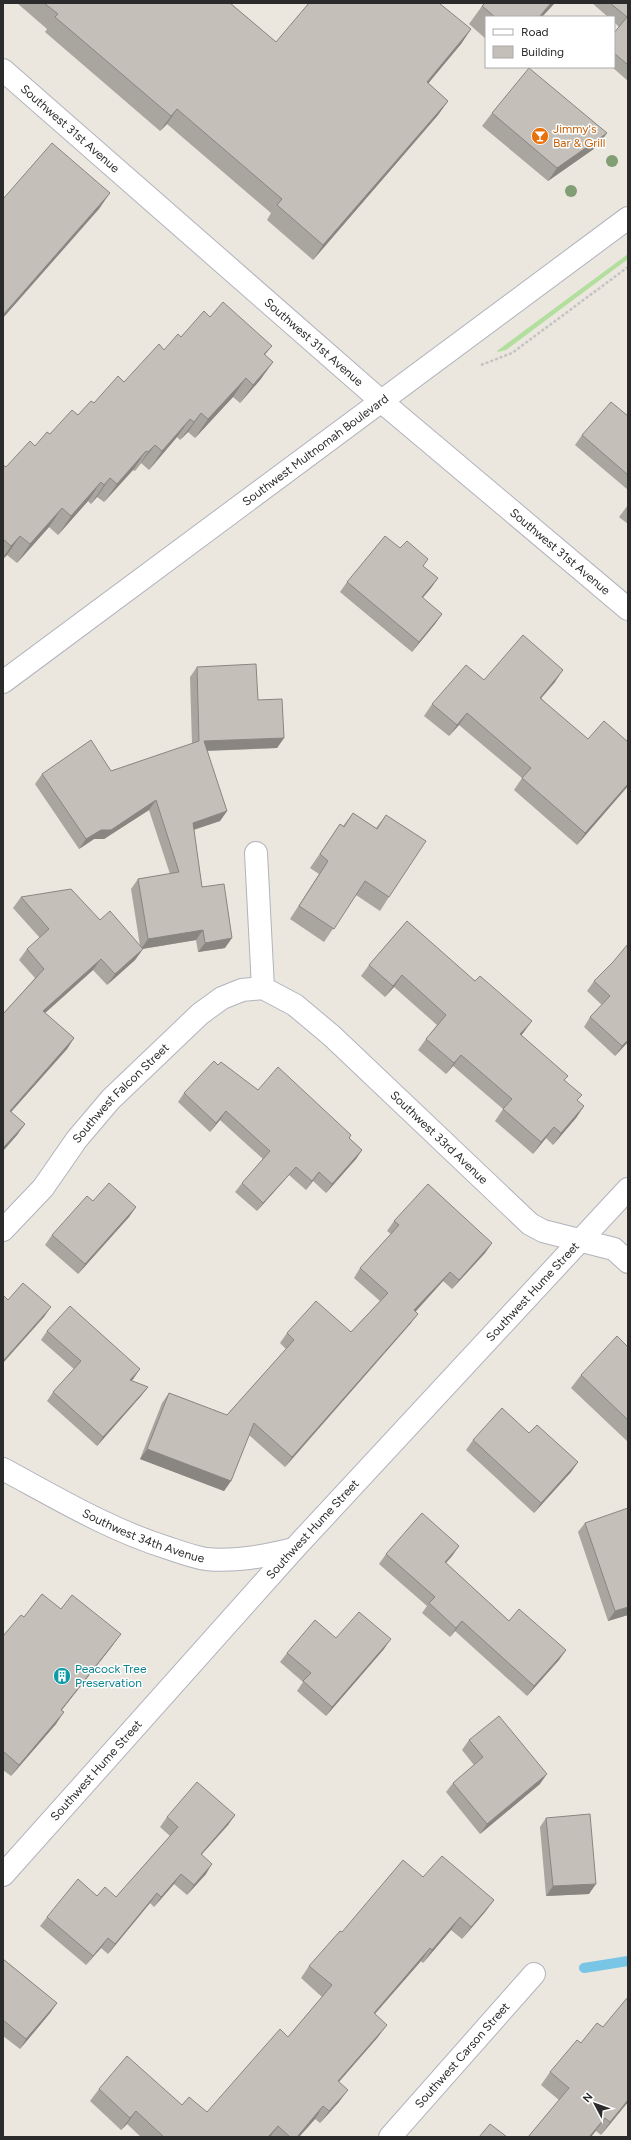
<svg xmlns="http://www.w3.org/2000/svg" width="631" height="2140" font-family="Figtree,sans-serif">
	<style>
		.green { fill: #b2de9e }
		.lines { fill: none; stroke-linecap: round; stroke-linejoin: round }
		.stream { stroke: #78c5e6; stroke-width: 10 }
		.street-casing { stroke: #b1b3bd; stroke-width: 24 }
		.secondary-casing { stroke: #b1b3bd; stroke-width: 24 }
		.path { stroke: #c4c4c4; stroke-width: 2.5; stroke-dasharray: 3 2; stroke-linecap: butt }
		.street { stroke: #fff; stroke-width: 22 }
		.secondary { stroke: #fff; stroke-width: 22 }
		.tree { fill: #819e75 }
		.wall { fill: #a9a59f }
		.shaded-wall { fill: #898682 }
		.building { fill: #c4c0b9; stroke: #898682 }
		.labels { text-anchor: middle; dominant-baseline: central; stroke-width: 3; stroke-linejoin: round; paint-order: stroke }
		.street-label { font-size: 12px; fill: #2b2b2b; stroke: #fff }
		.food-label { font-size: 12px; fill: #c56008; stroke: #fff; text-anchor: start }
		.culture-label { font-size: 12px; fill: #0d838f; stroke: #fff; text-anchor: start }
	</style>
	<rect width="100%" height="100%" fill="#ebe6de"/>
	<path class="green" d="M628 254V259L506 350 498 352 497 351Z"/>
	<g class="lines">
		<path class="stream" d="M584 1968 628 1961"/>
		<defs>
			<g id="street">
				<path id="s1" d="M381 401 628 609"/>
				<path d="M256 853 263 988"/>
				<path id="s2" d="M263 988 295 1005 332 1036 530 1224 543 1231 614 1249 628 1262"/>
				<path id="s3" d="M3 1230 43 1188 77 1139 111 1099 200 1014 222 998 242 990 263 988"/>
				<path id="s4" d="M3 1469C57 1498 110 1530 168 1548 180 1552 194 1557 206 1559 236 1562 266 1556 294 1549"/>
				<path id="s5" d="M3 1875 294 1549 628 1189"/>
				<path id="s6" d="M390 2137 534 1974"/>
			</g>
			<g id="secondary">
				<path id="s7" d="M3 70 381 401"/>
				<path id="s8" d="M3 682 628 218"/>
			</g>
		</defs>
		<use href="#street" class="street-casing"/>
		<use href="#secondary" class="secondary-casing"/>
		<path class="path" d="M481 365 512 353 628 267"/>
		<use href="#street" class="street"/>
		<use href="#secondary" class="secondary"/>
	</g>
	<g class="tree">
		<circle cx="612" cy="161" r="6"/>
		<circle cx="571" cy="191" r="6"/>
	</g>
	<path class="wall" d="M17 3H230L276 42 471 29 461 44 428 83 448 101 438 115 313 260 267 220 271 213 167 124 160 131 45 32 47 29Z
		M592 3H628V81L612 67H614V33L619 27 614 22V17H608Z
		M482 6 542 17H486V39L469 24Z
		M492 113 598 146 548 181 482 126Z
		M210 317 272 346 265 355 273 362 260 380 240 403 233 397 195 438 188 432 180 440 177 437 149 470 141 463 135 471 133 470 104 502 97 497 91 504 88 501 58 535 49 527 17 563 7 555 3 559V465L6 467 50 434 78 415 124 382 181 337Z
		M628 416V490L575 445 582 435Z
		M628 505V524L619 517Z
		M400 548 438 578 431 588 422 598 442 614 435 624 412 652 340 592 347 582Z
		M197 667 258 700 284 738 277 748 207 751 227 811 220 821 194 830 202 887 225 948 198 952 196 940 143 949 135 960 107 985 93 970 45 1013 74 1038 67 1049 11 1112 25 1124 17 1135 3 1151V1014L35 978 19 960 27 949 40 938 13 908 21 897 100 920 140 946 131 889 138 879 170 874 149 810 104 839H94L79 849 35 784 42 774 111 771 192 744 190 677Z
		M484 680 555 682 541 698 628 786 577 845 514 790 522 778 459 725 449 736 424 716 432 704Z
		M353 813 376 828 386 815 389 897 380 911 356 895 324 942 290 919 319 874 310 868 340 824 343 826Z
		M407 921 524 1032 521 1035 564 1080 578 1101 584 1106 576 1118 553 1145 546 1138 533 1154 495 1121 503 1109 453 1066 446 1074 418 1050 426 1039 437 1025 394 987 385 997 361 976 369 965Z
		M613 962 628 1042 615 1056 584 1027 590 1017 602 1005 587 991 594 981Z
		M218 1065 258 1090 351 1135 349 1138 362 1150 356 1159 326 1193 313 1181 306 1190 289 1175 257 1211 235 1192 242 1183 263 1159 220 1120 210 1132 178 1102 184 1093Z
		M93 1201 136 1207 129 1217 78 1274 45 1245 52 1235Z
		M394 1221 492 1243 485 1253 452 1289 443 1281 416 1311 411 1323 285 1467 249 1435 231 1481 224 1491 140 1459 162 1403 169 1393 227 1415 286 1349 280 1343 287 1333 351 1332 380 1301 354 1278 360 1268 391 1234 387 1231Z
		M47 1331 134 1378 131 1381 148 1387 141 1396 97 1446 47 1401 53 1392 74 1369 41 1340Z
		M628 1347V1442L571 1388 581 1375Z
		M473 1440 578 1462 571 1472 534 1513 466 1450Z
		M585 1523 628 1615 608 1621 578 1532Z
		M459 1546 452 1556 446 1563 509 1621 566 1650 559 1660 527 1696 455 1631 450 1637 422 1613 427 1606 379 1564 386 1554Z
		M61 1609 113 1645 62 1710 56 1724 11 1776 3 1770V1636L24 1617Z
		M336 1638 384 1649 326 1716 297 1691 303 1682 280 1662 287 1653Z
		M469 1740 540 1784 480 1834 446 1792 453 1783 474 1765 462 1750Z
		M235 1815 228 1825 202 1854 206 1874 187 1895 174 1884 154 1907 150 1903 108 1954 101 1948 86 1965 40 1926 47 1917 97 1896 116 1897 170 1836 160 1827 167 1817Z
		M546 1818 589 1894 546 1896 540 1827Z
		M423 1877 494 1900 485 1912 462 1939 451 1930 423 1963 421 1961 375 2014 378 2037 339 2082V2102L320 2123 315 2119 299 2137H141L127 2124 121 2130 90 2101 99 2089 182 2105 207 2112 288 2037 322 1997 301 1978 309 1966 342 1932Z
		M3 1959 57 2003 50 2013 20 2049 3 2036Z
		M628 1998V2102L601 2135 596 2131 591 2137H528L559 2100 541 2085 550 2072 581 2043 603 2027Z"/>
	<path class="shaded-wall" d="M551 3H555L542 17H539Z
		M471 29 461 44 417 97 427 82Z
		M448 101 438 115 313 260 323 245Z
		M177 109 167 124 160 131 171 116Z
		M607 133 598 146 548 181 557 168Z
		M110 193 99 209 3 318V315Z
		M273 362 260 380 240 403 253 385Z
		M246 378 233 397 195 438 208 419Z
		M201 413 188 432 180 440Z
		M190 419 177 437 149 470 162 451Z
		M155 445 141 463 135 471 148 452Z
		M146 451 133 470 104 502 117 484Z
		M110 478 97 497 91 504 104 485Z
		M101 482 88 501 58 535 71 516Z
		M62 508 49 527 17 563 30 544Z
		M20 536 7 555 3 559V558L11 546Z
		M438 578 431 588 415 607 422 597Z
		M442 614 435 624 412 652 419 642Z
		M563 670 555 682 532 709 540 698Z
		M467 713 459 725 449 736 457 725Z
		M284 738 277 748 198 751 204 741Z
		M628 784V786L577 845 585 833Z
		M156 800 149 810 104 839H94L79 849 86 839 101 830Z
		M227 811 220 821 186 832 193 823Z
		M203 930 196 940 141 949 148 939Z
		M232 938 225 948 198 952 205 943Z
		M143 949 135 960 107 985 115 974Z
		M101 959 93 970 35 1022 43 1011Z
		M402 975 394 987 385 997 393 986Z
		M532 1021 524 1032 512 1046 520 1034Z
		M74 1038 67 1049 3 1121 10 1111Z
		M628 1040V1042L615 1056 622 1046Z
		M461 1055 453 1066 446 1074 454 1063Z
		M584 1106 576 1118 553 1145 561 1133Z
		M226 1111 220 1120 210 1132 216 1123Z
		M25 1124 17 1135 3 1151V1148Z
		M554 1127 546 1138 533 1154 541 1142Z
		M362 1150 356 1159 326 1193 332 1184Z
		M296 1167 289 1175 257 1211 263 1203Z
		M319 1172 313 1181 306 1190 312 1181Z
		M136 1207 129 1217 78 1274 85 1264Z
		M492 1243 485 1253 452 1289 459 1280Z
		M450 1272 443 1281 408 1320 414 1310Z
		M51 1307 44 1317 3 1363V1361Z
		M418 1314 411 1323 285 1467 292 1457Z
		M140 1369 134 1378 124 1389 130 1380Z
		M148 1387 141 1396 97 1446 103 1437Z
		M147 1449 231 1481 224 1491 140 1459Z
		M578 1462 571 1472 534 1513 541 1503Z
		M459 1546 452 1556 438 1572 445 1562Z
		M628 1607V1615L608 1621 615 1611Z
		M462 1621 455 1631 450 1637 456 1628Z
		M121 1634 113 1645 53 1721 61 1710Z
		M391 1639 384 1649 326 1716 332 1707Z
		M566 1650 559 1660 527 1696 534 1686Z
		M64 1712 56 1724 11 1776 19 1765Z
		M547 1774 540 1784 480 1834 487 1824Z
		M235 1815 228 1825 194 1863 201 1854Z
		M212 1864 206 1874 187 1895 194 1885Z
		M181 1874 174 1884 154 1907 161 1897Z
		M596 1884 589 1894 546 1896 553 1886Z
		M157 1893 150 1903 108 1954 115 1944Z
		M494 1900 485 1912 462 1939 471 1927Z
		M460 1917 451 1930 423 1963 432 1950Z
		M108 1938 101 1948 86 1965 93 1956Z
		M430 1948 421 1961 365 2025 374 2013Z
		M57 2003 50 2013 20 2049 26 2039Z
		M387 2025 378 2037 329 2093 338 2081Z
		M348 2090 339 2102 320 2123 329 2111Z
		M628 2100V2102L601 2135 610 2122Z
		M323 2106 315 2119 299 2137H297Z
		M136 2111 127 2124 121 2130 130 2118Z
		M605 2118 591 2137H589Z
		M278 2126 270 2137H268Z"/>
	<path class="building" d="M44 3H230L276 42 309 3H439L471 29 427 82 448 101 323 245 277 205 282 199 177 109 171 116 55 17 58 14Z
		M485 3H551L539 17H495L482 6Z
		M610 3H628V65L614 53V33L627 17Z
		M529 68 607 133 557 168 492 113Z
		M52 143 110 193 3 315V199Z
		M223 302 272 346 264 354 273 362 253 385 246 378 208 419 201 413 194 422 190 419 162 451 155 445 148 452 146 451 117 484 110 478 104 485 101 482 71 516 62 508 30 544 20 536 11 546 3 539V465L6 467 30 441 35 446 47 432 50 434 72 410 78 415 91 401 94 403 118 376 124 382 159 344 164 350 178 334 181 337 204 311 210 317Z
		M611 402 628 416V475L582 435Z
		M385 536 400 548 407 541 428 559 423 566 438 578 422 597 442 614 419 642 347 582Z
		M523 635 563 670 540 698 588 739 604 721 628 742V784L585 833 522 778 531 768 467 713 457 725 432 704 466 665 484 680Z
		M256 664 258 700 282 699 284 738 204 741 227 811 193 823 202 887 224 884 232 938 205 943 203 930 148 939 138 879 179 872 156 800 111 830H101L86 839 42 774 91 740 111 771 199 741 197 667Z
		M353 813 377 829 386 815 426 841 389 897 365 881 334 929 299 906 328 861 320 854 340 824 344 827Z
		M71 889 100 920 110 911 143 949 115 974 101 959 43 1011 74 1038 10 1111 25 1124 3 1148V1014L44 969 27 949 49 929 21 897Z
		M407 921 475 981 480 976 532 1021 520 1034 568 1076 564 1080 582 1095 577 1100 584 1106 561 1133 554 1127 541 1142 503 1109 512 1099 461 1055 454 1063 426 1039 446 1015 402 975 393 986 369 965Z
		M628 944V1040L622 1046 590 1017 610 996 594 981 613 962Z
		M214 1061 218 1065 221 1062 258 1090 278 1067 351 1135 349 1138 362 1150 332 1184 319 1172 312 1181 296 1167 263 1203 242 1183 270 1151 226 1111 216 1123 184 1093Z
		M109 1183 136 1207 85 1264 52 1235 87 1196 93 1201Z
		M428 1184 492 1243 459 1280 450 1272 414 1310 418 1314 292 1457 254 1423 231 1481 147 1449 169 1393 227 1415 294 1340 287 1333 316 1301 351 1332 388 1293 360 1268 399 1225 394 1221Z
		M23 1283 51 1307 3 1361V1295L8 1300Z
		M70 1306 140 1369 130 1380 148 1387 103 1437 53 1392 81 1361 47 1331Z
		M617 1336 628 1347V1420L581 1375Z
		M502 1408 529 1433 537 1425 578 1462 541 1503 473 1440Z
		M628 1508V1607L615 1611 585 1523Z
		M422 1513 459 1546 445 1562 509 1621 519 1609 566 1650 534 1686 462 1621 456 1628 429 1603 435 1597 386 1554Z
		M42 1594 61 1609 72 1595 121 1634 61 1710 64 1712 19 1765 3 1751V1636L21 1615 24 1617Z
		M359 1612 391 1639 332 1707 303 1681 311 1673 287 1653 315 1620 336 1638Z
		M499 1716 547 1774 487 1824 453 1783 483 1757 469 1740Z
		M197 1782 235 1815 201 1854 212 1864 194 1885 181 1874 161 1897 157 1893 115 1944 108 1938 93 1956 47 1917 78 1879 97 1896 105 1887 116 1897 178 1827 167 1817Z
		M590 1814 596 1884 553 1886 546 1818Z
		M442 1856 494 1900 471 1927 460 1917 432 1950 430 1948 374 2013 387 2025 338 2081 348 2090 329 2111 323 2106 297 2137H290L278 2126 268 2137H164L136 2111 130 2118 99 2089 127 2056 182 2105 189 2097 207 2112 280 2029 288 2037 332 1985 309 1966 340 1931 342 1932 403 1860 423 1877Z
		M3 1959 57 2003 26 2039 3 2020Z
		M627 1998H628V2100L610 2122 605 2118 589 2137H528L569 2088 550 2072 577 2040 581 2043 597 2023 603 2027Z
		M490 2124 507 2137H479Z"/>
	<defs>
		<symbol id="bar-disc" viewBox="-11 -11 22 22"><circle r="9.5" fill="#e8710a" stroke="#fff"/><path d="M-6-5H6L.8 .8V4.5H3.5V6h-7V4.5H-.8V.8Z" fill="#fff"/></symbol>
		<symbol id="building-disc" viewBox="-11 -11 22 22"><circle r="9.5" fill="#0f9aa8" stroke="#fff"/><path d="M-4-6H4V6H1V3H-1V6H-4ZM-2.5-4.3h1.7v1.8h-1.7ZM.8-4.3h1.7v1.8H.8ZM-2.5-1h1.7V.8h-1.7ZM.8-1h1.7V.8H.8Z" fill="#fff"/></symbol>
	</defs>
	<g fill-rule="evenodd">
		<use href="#bar-disc" x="530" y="126" width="20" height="20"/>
		<use href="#building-disc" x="52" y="1666" width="20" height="20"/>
	</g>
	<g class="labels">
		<g class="street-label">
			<text stroke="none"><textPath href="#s7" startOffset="89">Southwest 31st Avenue</textPath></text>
			<text stroke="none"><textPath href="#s7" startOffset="413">Southwest 31st Avenue</textPath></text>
			<text stroke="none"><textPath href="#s8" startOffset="389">Southwest Multnomah Boulevard</textPath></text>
			<text stroke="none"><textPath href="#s1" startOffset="234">Southwest 31st Avenue</textPath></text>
			<text stroke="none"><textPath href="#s3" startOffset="181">Southwest Falcon Street</textPath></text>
			<text stroke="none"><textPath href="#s2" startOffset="232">Southwest 33rd Avenue</textPath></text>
			<text stroke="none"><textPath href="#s5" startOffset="788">Southwest Hume Street</textPath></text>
			<text stroke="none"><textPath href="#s5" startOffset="464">Southwest Hume Street</textPath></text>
			<text stroke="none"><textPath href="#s4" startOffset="156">Southwest 34th Avenue</textPath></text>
			<text stroke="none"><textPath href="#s5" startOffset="140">Southwest Hume Street</textPath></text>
			<text stroke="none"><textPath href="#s6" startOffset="109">Southwest Carson Street</textPath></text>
		</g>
		<g class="food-label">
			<text x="553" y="129">Jimmy's<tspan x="553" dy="14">Bar &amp; Grill</tspan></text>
		</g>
		<g class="culture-label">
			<text x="75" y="1669">Peacock Tree<tspan x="75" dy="14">Preservation</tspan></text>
		</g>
	</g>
	<rect width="631" height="2140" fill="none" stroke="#2b2b2b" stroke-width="8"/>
	<rect x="485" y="16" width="130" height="52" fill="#ffffff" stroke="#aaaaaa"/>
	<rect x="493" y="29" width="20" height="6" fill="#ffffff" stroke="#aaaaaa"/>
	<text x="521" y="36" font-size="12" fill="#2b2b2b">Road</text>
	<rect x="493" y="46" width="20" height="12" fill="#c4c0b9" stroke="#aaaaaa"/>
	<text x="521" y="56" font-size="12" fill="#2b2b2b">Building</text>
	<g transform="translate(595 2104) rotate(311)" stroke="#ffffff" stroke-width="3" paint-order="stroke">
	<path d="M0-3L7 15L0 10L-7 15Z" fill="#2b2b2b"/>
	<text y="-6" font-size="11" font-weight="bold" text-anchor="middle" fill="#2b2b2b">N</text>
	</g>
</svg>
